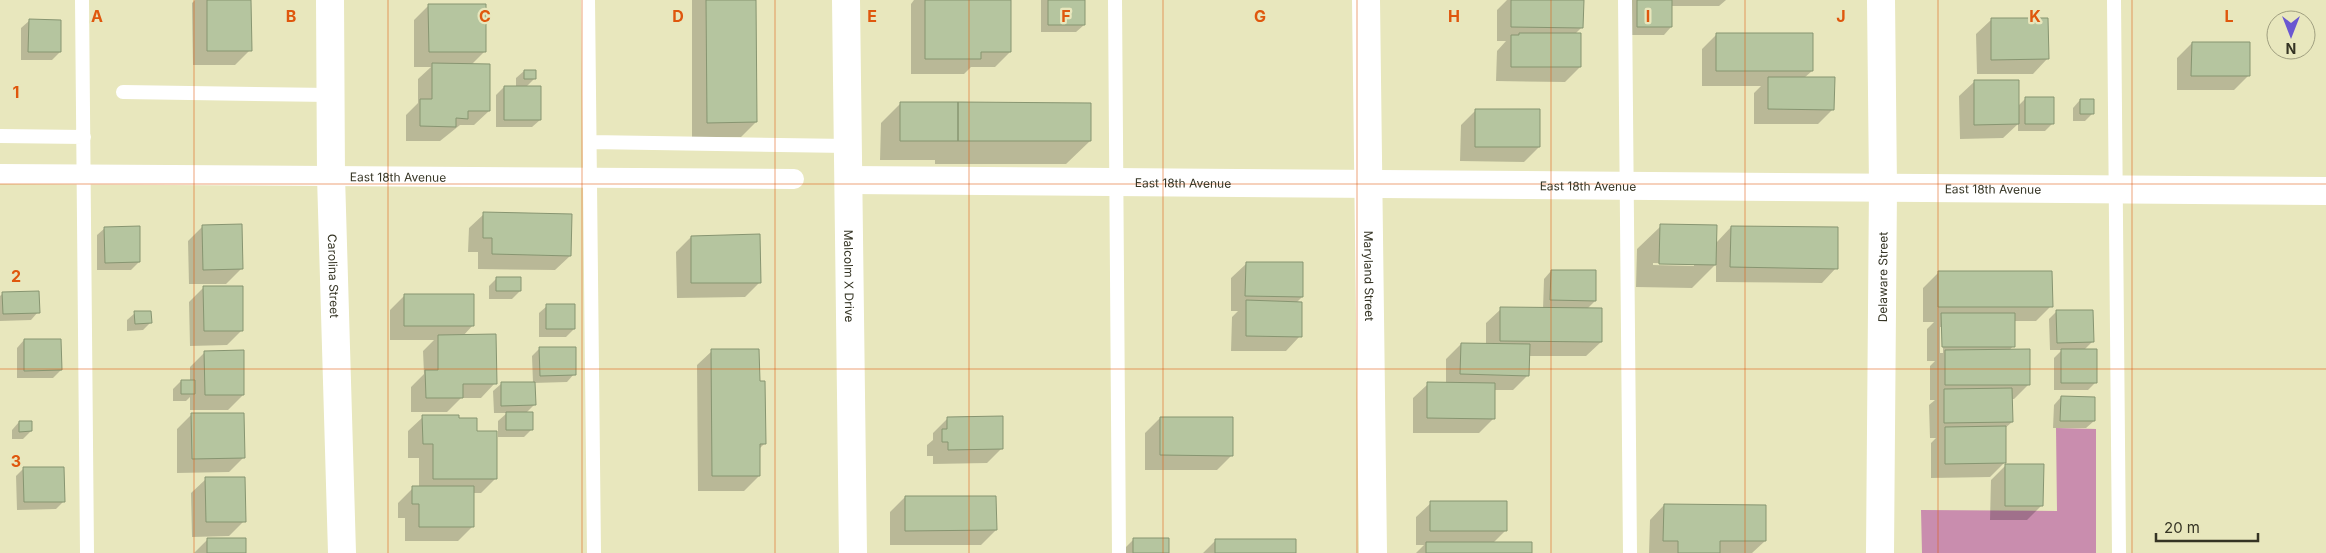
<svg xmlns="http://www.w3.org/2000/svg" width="2326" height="553" font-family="Inter,sans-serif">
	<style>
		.forest { fill: #c98dae }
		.shadow { fill: #0003; fill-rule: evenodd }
		.building { fill: #b5c59f; stroke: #879571 }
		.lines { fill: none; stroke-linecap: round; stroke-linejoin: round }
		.service { stroke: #fff; stroke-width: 14 }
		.pedestrian { stroke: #fff; stroke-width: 20 }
		.minor { stroke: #fff; stroke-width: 28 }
		.tertiary { stroke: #fff; stroke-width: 28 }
		.grid { fill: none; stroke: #df570d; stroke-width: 1; stroke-opacity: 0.55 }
		.labels { text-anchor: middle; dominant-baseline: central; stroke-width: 4.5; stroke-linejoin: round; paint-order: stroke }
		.street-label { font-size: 12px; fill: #353424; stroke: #e8e7bd }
		.grid-label { font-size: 16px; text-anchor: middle; font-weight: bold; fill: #df570d; stroke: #e8e7bd; stroke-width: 4.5; stroke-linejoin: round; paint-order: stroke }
	</style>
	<rect width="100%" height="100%" fill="#e8e7bd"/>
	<path class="forest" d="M2056 428 2096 429V553H1922L1921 510 2057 511Z"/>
	<path class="shadow" d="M195 0H250V50L235 65H193L192 3Z
		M692 0H755L756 122 741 137H692Z
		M914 0H1010V52L995 67H971L964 74H911V4Z
		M1041 0H1084V25L1076 32H1041Z
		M1507 0H1582V27L1575 34 1580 67 1565 82 1496 81 1497 51 1506 41H1497V10Z
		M1632 0H1726L1719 6H1671V27L1664 35H1629V3Z
		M429 5 485 51 471 65 489 111 474 125H460L440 141H406V115L418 103V79L431 67H414V20Z
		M1991 20 2047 59 2033 74H1977L1976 34Z
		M29 21 60 52 52 60H21V28Z
		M1717 34 1812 71 1804 78 1833 109 1818 124H1754V93L1761 86H1702V49Z
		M2192 43 2249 75 2234 90H2177V58Z
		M524 71 535 78 526 87 540 120 532 127H496V95L504 87H516V78Z
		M1974 82 2018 106 2025 99 2053 123 2045 131H2018V124L2003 138 1960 139 1959 96Z
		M2080 100 2093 113 2085 121H2073V108Z
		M901 103 1090 141 1066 164H935V160H880L881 123Z
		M1476 110 1539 147 1524 162 1460 161 1461 125Z
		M484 214 570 256 555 270 478 269V252H468L469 228Z
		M203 226 241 269 226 284H189L188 241Z
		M1661 226 1716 243 1731 227 1836 268 1822 283 1716 282V264L1692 288 1636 287 1637 249ZM1653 263 1694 264V266L1653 265Z
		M105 228 139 262 131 270H97V235Z
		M691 237 760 282 745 297 677 298 676 252Z
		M1246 264 1302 297 1296 303 1300 336 1286 351H1231L1232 317 1238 311H1231V278Z
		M1551 271 1595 301 1587 309 1601 342 1586 356H1528V375L1513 390H1494V418L1479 433H1413V398L1428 384H1446V359L1461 344 1486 345V323L1501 309H1543L1544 279Z
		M1938 273 2051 306 2036 321H2013V346L2009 351 2029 384 2014 399H2011L2012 422 2004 429 2005 462 1990 477 1931 478V443L1936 438H1930L1929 405 1935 400H1930V366L1935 361H1927V329L1934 322H1923V288ZM1940 327H1943V353H1940Z
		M497 278 520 291 512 299H489V286Z
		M204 287 242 330 227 345 190 346 189 302Z
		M3 293 38 312 31 320 0 321V296Z
		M405 295 473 325 463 336 495 383 481 398H461L447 412H411V387L424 374 423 351 434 340H390V310Z
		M547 306 574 329 566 337H539V313Z
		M2057 311 2092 342 2084 350 2096 382 2088 390H2054V358L2062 350H2050L2049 319Z
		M135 313 150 323 143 330 127 331V320Z
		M24 340 61 370 53 378H17V348Z
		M540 348 574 374 567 382 533 383 534 405 526 413 531 430 524 437H498V421L507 413H494L493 391 501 384 533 383 532 356Z
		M712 351 765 443 759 449V476L744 491H698L697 365Z
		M205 352 243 395 228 410H190V397L186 401H173V389L181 381H190V367Z
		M2061 397 2094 421 2086 428H2053L2054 405Z
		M192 414 243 458 229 472 177 473V429Z
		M423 417 458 420 476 432 496 478 481 493H473V526L458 541H405V518H398V503L413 488H419V458H408V431Z
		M948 418 1002 448 987 463 933 464V456H927V445L933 440V433Z
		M1160 418 1232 455 1217 470H1145V433Z
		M19 422 31 431 23 439H12V430Z
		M2006 465 2042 505 2027 520H1990L1991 480Z
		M24 468 64 501 56 509 17 510 16 476Z
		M206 479 244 521 229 536 192 537 191 493Z
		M905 497 996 530 981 545H890V512Z
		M1431 503 1506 530 1493 543 1531 553H1416L1424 545H1416V517Z
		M1664 505 1765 541 1752 553H1649L1650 520Z
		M1134 539 1168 553H1126V547Z
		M207 540 245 553H194Z
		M1215 541 1295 553H1203Z"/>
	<path class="building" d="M207 0H251L252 51H207Z
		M706 0H756L757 122 707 123Z
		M925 0H1011V52H981V59H925Z
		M1048 0H1085V25H1048Z
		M1511 0H1584L1583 28 1511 27Z
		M1637 0H1672V27H1637Z
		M428 4H486V52H429Z
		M1991 18H2048L2049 59 1991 60Z
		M29 19 61 20V52H28Z
		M1519 33H1581V67H1511V35H1519Z
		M1716 33H1813V71H1716Z
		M2192 42H2250V76H2191Z
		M432 63 490 64V111H468V119L456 118V127L420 126V99H432Z
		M524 70H536V79H524Z
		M1768 77H1835L1834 110 1768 109Z
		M1974 80H2019V124L1974 125Z
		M504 86H541V120H504Z
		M2025 97H2054V124H2025Z
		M2080 99H2094V114H2080Z
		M900 102H958V141H900Z
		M958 102 1091 103V141H958Z
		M1475 109H1540V147H1475Z
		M483 212 572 214 571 256 492 254V238H483Z
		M242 224 243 269 203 270 202 225Z
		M1660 224 1717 225 1716 265 1659 264Z
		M140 226V262L105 263 104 227Z
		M1731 226 1838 227V269L1730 267Z
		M760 234 761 283H691V236Z
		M1246 262H1303V297L1245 296Z
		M1551 270H1596V301L1550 300Z
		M1938 271H2052L2053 307H1938Z
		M496 277H521V291H496Z
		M203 286H243V331H204Z
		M39 291 40 313 3 314 2 292Z
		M404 294H474V326H404Z
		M1246 300 1302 302V337L1246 336Z
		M546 304H575V329H546Z
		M1500 307 1602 308V342L1500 341Z
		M2056 310H2093L2094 342 2057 343Z
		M134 311H151L152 323 135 324Z
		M1941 313H2015V347H1942Z
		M496 334 497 384H463V398H426L425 370H438V335Z
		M24 339H61L62 370 24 371Z
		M1461 343 1530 344 1529 376 1460 374Z
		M539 347H576V375L540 376Z
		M711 349H759L760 381H765L766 444H760V476H712Z
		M2030 349V385H1945V350Z
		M2061 349H2097V383H2061Z
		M244 350V395H205L204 351Z
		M181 380H195V394H181Z
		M501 382H535L536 405 501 406Z
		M1427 382 1495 383V419L1427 418Z
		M2012 388 2013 422 1944 423V389Z
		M2061 396 2095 397V421H2060Z
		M506 412H533V430H506Z
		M191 413H244L245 458 192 459Z
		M422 415H459V418H477V431H497V479H433V444H423Z
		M1003 416V449L948 450V442H942V429H947V417Z
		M1160 417H1233V456L1160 455Z
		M19 421H32V431L19 432Z
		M2006 426V463L1945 464V427Z
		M2005 464H2044L2043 506H2005Z
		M23 467H64L65 502H24Z
		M205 477H245L246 522H206Z
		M412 486H474V527H419V504H412Z
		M905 496H996L997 530 905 531Z
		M1430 501H1507V531H1430Z
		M1664 504 1766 505V541H1720V553H1678V541H1663Z
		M207 538H246V553H207Z
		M1133 538H1169V553H1133Z
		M1215 539H1296V553H1215Z
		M1426 542H1532V553H1426Z"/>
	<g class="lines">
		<path class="service" d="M82 0 87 553
			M588 0 594 553
			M1115 0 1119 553
			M1625 0 1630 553
			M2114 0 2119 553
			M123 92 331 95
			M0 136 84 137
			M590 142 848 146"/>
		<path class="pedestrian" id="s1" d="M0 174 794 179"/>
		<g class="minor">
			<path id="s2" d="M330 0 331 176 342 553"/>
			<path id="s3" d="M1366 0 1373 553"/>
			<path id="s4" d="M849 180 2326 191"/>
			<path id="s5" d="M1880 553 1883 187 1881 0"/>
		</g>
		<path class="tertiary" id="s6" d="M846 0 853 553"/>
	</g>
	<path class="grid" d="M194 0V553M388 0V553M582 0V553M775 0V553M969 0V553M1163 0V553M1357 0V553M1551 0V553M1745 0V553M1938 0V553M2132 0V553M0 184H2326M0 369H2326"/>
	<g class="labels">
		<g class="street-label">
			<text stroke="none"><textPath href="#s1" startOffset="398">East 18th Avenue</textPath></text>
			<text stroke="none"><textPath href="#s4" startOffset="334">East 18th Avenue</textPath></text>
			<text stroke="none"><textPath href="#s4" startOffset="739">East 18th Avenue</textPath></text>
			<text stroke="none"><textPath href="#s4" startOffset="1144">East 18th Avenue</textPath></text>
			<text stroke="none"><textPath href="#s6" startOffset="276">Malcolm X Drive</textPath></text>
			<text stroke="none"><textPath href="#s5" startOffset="276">Delaware Street</textPath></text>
			<text stroke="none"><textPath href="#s2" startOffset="276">Carolina Street</textPath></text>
			<text stroke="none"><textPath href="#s3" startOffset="276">Maryland Street</textPath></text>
		</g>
	</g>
	<g class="grid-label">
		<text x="97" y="22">A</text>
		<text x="291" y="22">B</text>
		<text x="485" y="22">C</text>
		<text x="678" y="22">D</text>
		<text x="872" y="22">E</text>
		<text x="1066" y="22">F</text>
		<text x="1260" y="22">G</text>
		<text x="1454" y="22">H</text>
		<text x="1648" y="22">I</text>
		<text x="1841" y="22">J</text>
		<text x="2035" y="22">K</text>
		<text x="2229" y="22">L</text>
		<text x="16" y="98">1</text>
		<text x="16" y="282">2</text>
		<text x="16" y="467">3</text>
	</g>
	<g transform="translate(2291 35) rotate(180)"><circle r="24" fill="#e8e7bd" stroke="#a09f80"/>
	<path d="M0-4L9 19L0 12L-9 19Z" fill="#6a57d1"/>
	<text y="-8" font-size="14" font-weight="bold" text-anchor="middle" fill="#353424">N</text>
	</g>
	<path d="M2156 533v8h102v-8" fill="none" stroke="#353424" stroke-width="2.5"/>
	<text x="2164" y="533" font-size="15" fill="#353424" stroke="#e8e7bd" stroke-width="4" paint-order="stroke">20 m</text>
</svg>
